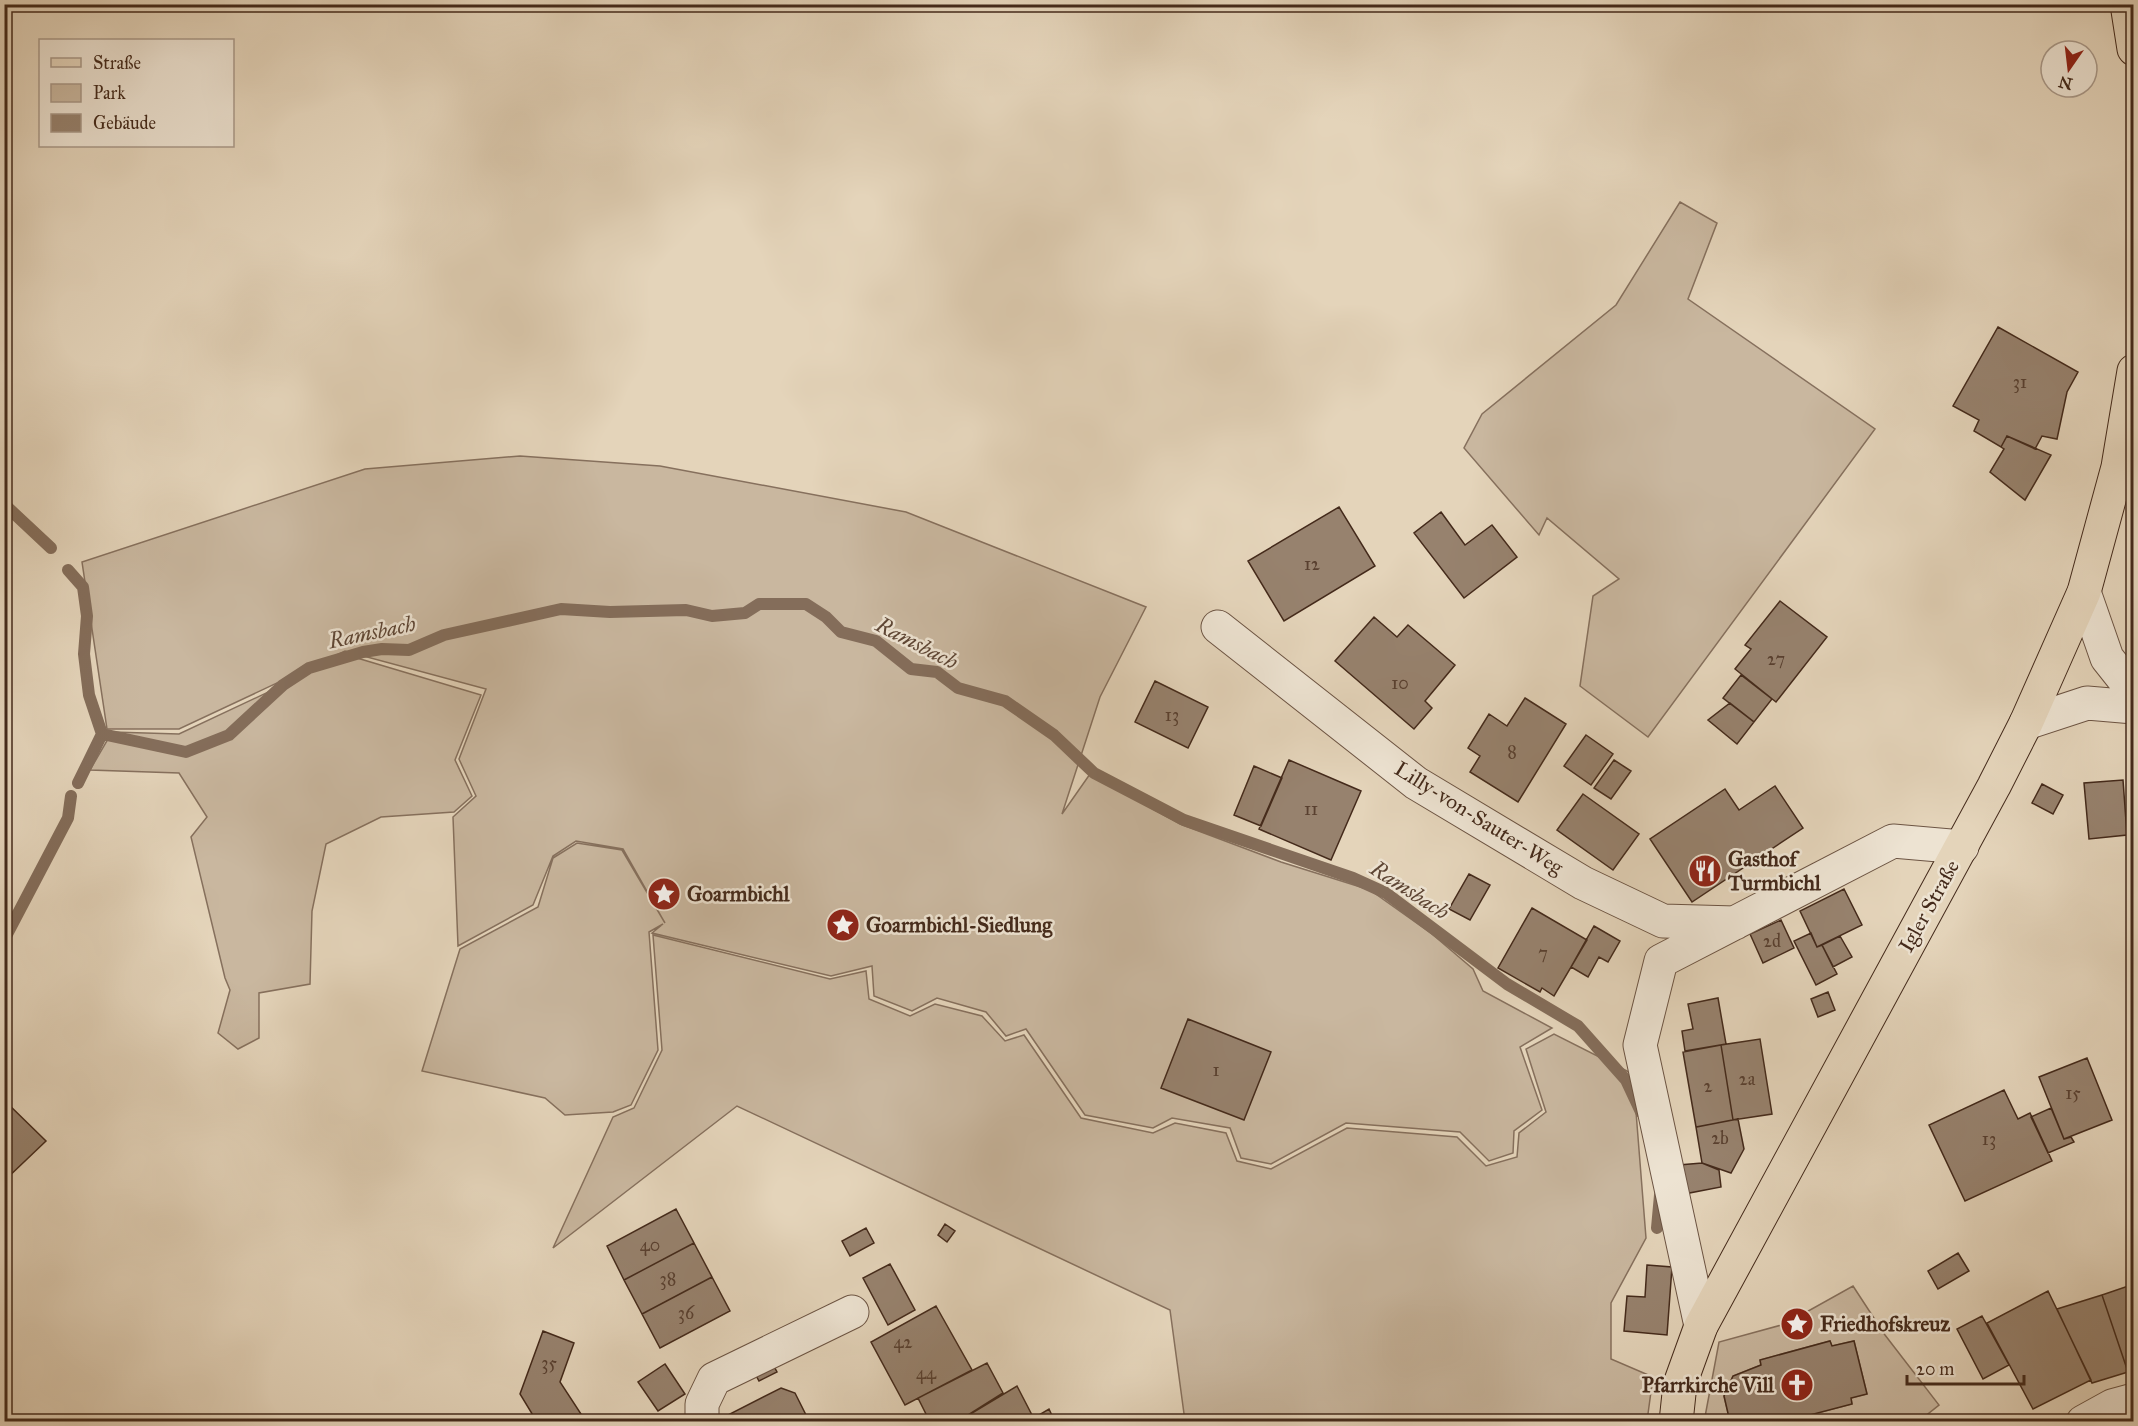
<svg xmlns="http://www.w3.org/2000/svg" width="2138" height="1426" font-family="'IM FELL Great Primer',serif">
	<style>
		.green { fill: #c9b79f; stroke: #86705d; stroke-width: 1.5 }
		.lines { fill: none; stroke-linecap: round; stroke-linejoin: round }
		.stream { stroke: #846d5a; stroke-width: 12 }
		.building { fill: #97826e; stroke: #442a1b; stroke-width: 1.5 }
		.minor-casing { stroke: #6c5443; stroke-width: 35 }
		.major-casing { stroke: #442a1b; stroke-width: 35 }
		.minor { stroke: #ede3d2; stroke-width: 33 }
		.major { stroke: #e4d4ba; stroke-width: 33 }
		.labels { text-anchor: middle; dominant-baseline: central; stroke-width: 5; stroke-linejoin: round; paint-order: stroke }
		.number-label { font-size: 18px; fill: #594030 }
		.street-label { font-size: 21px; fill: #442a1b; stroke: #ede3d2 }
		.poi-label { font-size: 21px; font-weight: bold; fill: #442a1b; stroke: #ede3d2; text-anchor: start }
		.water-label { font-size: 22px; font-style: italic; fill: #5e4635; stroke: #ede3d2 }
	</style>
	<rect width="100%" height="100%" fill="#e4d4ba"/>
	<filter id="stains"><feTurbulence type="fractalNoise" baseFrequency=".00333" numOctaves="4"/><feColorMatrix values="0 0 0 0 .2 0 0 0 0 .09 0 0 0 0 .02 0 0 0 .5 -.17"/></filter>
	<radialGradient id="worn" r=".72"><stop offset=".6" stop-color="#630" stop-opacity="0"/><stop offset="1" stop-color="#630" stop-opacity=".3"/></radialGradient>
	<path class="green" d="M1680 202 1717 223 1688 299 1875 429 1648 737 1580 686 1593 596 1619 579 1547 518 1539 535 1464 448 1482 414 1616 305Z
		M520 456 660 466 906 512 1146 607 1100 697 1062 814 1090 774 1180 824 1281 862 1370 890 1432 934 1473 969 1483 991 1552 1028 1520 1047 1542 1110 1514 1131 1513 1153 1489 1161 1460 1132 1346 1123 1271 1164 1241 1158 1230 1128 1172 1118 1153 1128 1085 1115 1026 1029 1006 1036 986 1012 937 998 912 1011 874 996 872 966 831 976 652 933 663 924 649 932 658 1050 631 1105 613 1112 565 1115 545 1098 422 1071 460 949 538 907 553 858 577 843 622 850 665 923 623 849 576 841 553 856 533 905 458 946 453 817 476 796 459 759 486 689 345 651 179 729H107L82 562 365 469Z
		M347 655 481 695 455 760 472 796 454 812 381 817 326 844 312 911 310 984 259 993V1038L238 1049 218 1033 230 990 225 978 191 837 207 817 179 773 90 770 112 732 179 734Z
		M653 935 830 979 866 971 869 999 910 1016 935 1004 982 1016 1005 1041 1024 1035 1081 1118 1153 1133 1175 1123 1226 1133 1237 1161 1271 1169 1347 1128 1457 1137 1486 1166 1517 1157 1519 1133 1546 1112 1526 1049 1554 1034 1633 1074 1646 1238 1611 1303V1359L1653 1377 1647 1421H1185L1170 1310 737 1106 553 1248 613 1117 634 1108 662 1050Z
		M1853 1286 1885 1335 1939 1405 1919 1421H1807L1806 1416 1852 1404 1851 1398 1867 1394 1854 1341 1832 1346 1830 1341 1760 1360 1761 1365 1733 1376 1724 1396 1730 1421 1704 1422 1719 1342 1785 1324Z"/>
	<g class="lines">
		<path class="stream" d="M4 504 51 548
			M68 570 83 587 87 616 84 654 89 695 102 734 186 752 229 735 283 685 309 668 363 652 382 649 409 650 444 635 561 609 610 612 686 610 712 616 745 613 759 604H806L826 617 841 632 876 641 911 669 937 672 958 688 1005 701 1054 735 1094 773 1184 820 1353 878 1386 893 1507 984 1578 1026 1626 1080 1641 1112
			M78 783 102 734
			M4 940 68 818 71 796
			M1657 1228 1660 1195"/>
	</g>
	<path class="building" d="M1998 327 2078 372 2067 392 2057 439 2042 436 2035 449 2007 436 2001 447 1974 431 1979 420 1953 406Z
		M2007 436 2051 455 2025 500 1990 472 2004 449 2001 447Z
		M1339 507 1375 566 1284 621 1248 561Z
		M1441 512 1465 545 1492 525 1517 557 1464 598 1414 533Z
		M1780 601 1827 637 1776 702 1735 669 1751 649 1745 645Z
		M1374 617 1397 637 1408 625 1455 665 1425 701 1432 708 1414 729 1335 661Z
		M1741 675 1772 699 1754 722 1723 698Z
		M1155 681 1208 707 1188 748 1135 722Z
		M1525 698 1566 724 1518 802 1470 772 1480 756 1468 748 1489 714 1507 726Z
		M1730 703 1754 722 1737 744 1708 720Z
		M1586 735 1613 754 1591 785 1564 766Z
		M1289 760 1361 791 1331 860 1259 829Z
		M1614 760 1631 771 1611 799 1594 788Z
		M1254 766 1282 778 1261 826 1234 815Z
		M2123 780 2127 835 2089 839 2084 783Z
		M2042 784 2063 795 2053 814 2032 803Z
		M1775 786 1803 828 1692 902 1650 839 1725 789 1739 810Z
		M1583 794 1639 834 1613 870 1557 830Z
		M1469 874 1490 885 1470 920 1449 909Z
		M1844 889 1862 925 1817 947 1800 911Z
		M1532 908 1587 940 1554 996 1542 988 1540 992 1498 968Z
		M1781 920 1794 948 1763 963 1750 934Z
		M1594 926 1620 941 1608 962 1599 957 1588 977 1571 967Z
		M1811 933 1817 947 1822 945 1837 974 1816 985 1794 941Z
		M1840 936 1852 957 1833 967 1822 945Z
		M1828 992 1835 1010 1818 1017 1811 999Z
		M1718 998 1726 1044 1685 1051 1682 1031 1693 1029 1688 1004Z
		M1188 1019 1271 1052 1244 1120 1161 1088Z
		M1760 1039 1772 1114 1733 1120 1721 1045Z
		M1721 1045 1733 1120 1696 1127 1683 1052Z
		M2087 1058 2112 1120 2064 1139 2039 1077Z
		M2004 1090 2018 1119 2030 1113 2052 1161 1965 1201 1929 1125Z
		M4 1100 46 1141 4 1181Z
		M2051 1108 2064 1139 2071 1137 2074 1142 2048 1153 2031 1117Z
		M1738 1119 1744 1149 1731 1173 1702 1163 1696 1127Z
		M1702 1163 1719 1170 1721 1187 1684 1194 1679 1165Z
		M676 1209 694 1243 624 1280 607 1246Z
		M945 1224 955 1231 947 1242 938 1235Z
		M866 1228 874 1243 850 1256 842 1241Z
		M694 1243 712 1277 642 1314 624 1280Z
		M1958 1253 1969 1271 1938 1289 1928 1271Z
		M890 1264 915 1310 888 1325 863 1278Z
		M1647 1265 1672 1267 1667 1335 1624 1331 1627 1296 1645 1297Z
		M712 1277 730 1311 660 1348 642 1314Z
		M2134 1284V1370L2128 1372 2102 1295Z
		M2048 1291 2091 1380 2033 1409 1987 1323Z
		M2102 1295 2128 1372 2092 1383 2057 1309Z
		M936 1306 972 1370 905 1405 871 1342Z
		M1982 1316 2009 1365 1983 1379 1957 1329Z
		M543 1331 574 1343 560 1382 583 1417 576 1422H537L520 1394Z
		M1830 1341 1832 1346 1854 1341 1867 1394 1851 1398 1852 1404 1806 1416 1807 1422H1730L1724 1396 1733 1376 1761 1365 1760 1360Z
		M770 1359 777 1372 759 1381 752 1368Z
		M987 1363 1003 1393 957 1422H930L918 1398Z
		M665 1364 685 1394 658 1411 638 1382Z
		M1017 1386 1033 1417 1025 1422H957Z
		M781 1388 795 1393 807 1417 798 1422H724L722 1418Z
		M1049 1409 1055 1422H1027Z
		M810 1416 813 1422H799Z"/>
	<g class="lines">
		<defs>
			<path id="minor" d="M2084 592 2107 658 2134 692
				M1218 627 1416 783 1583 883 1663 921 1735 923
				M2026 723 2087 703 2134 707
				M1701 1326 1640 1045 1661 961 1893 841 1962 847
				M702 1422V1404L714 1379 852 1312
				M2083 1422 2112 1406 2134 1400"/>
			<path id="major" d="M2127 4 2134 49
				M1676 1422 1680 1384 1701 1326 1994 786 2026 723 2084 592 2118 467 2134 371"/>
		</defs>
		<use href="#minor" class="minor-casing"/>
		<use href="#major" class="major-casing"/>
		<use href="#minor" class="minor"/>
		<use href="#major" class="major"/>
	</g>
	<defs>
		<symbol id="restaurant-disc" viewBox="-11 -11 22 22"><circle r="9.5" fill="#8f2418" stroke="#ede3d2"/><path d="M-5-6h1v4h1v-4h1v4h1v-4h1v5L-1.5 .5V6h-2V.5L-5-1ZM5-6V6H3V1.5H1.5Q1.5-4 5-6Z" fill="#fff"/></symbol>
		<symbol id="sight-disc" viewBox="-11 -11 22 22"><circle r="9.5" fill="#8f2418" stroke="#ede3d2"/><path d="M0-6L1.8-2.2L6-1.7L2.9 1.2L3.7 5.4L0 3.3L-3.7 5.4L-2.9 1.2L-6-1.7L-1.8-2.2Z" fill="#fff"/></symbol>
		<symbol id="church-disc" viewBox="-11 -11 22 22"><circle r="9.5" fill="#8f2418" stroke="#ede3d2"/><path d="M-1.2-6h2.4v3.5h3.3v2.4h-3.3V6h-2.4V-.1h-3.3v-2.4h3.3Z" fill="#fff"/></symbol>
	</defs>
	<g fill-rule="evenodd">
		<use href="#restaurant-disc" x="1686" y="852" width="38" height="38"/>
		<use href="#sight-disc" x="645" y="875" width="38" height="38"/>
		<use href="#sight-disc" x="824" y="906" width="38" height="38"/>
		<use href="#sight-disc" x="1778" y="1305" width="38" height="38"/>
		<use href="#church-disc" x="1778" y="1366" width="38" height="38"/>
	</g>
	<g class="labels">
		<g class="number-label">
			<text x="2020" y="382">31</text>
			<text x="1312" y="564">12</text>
			<text x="1776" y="659">27</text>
			<text x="1400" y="683">10</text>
			<text x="1172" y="715">13</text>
			<text x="1512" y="752">8</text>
			<text x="1311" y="809">11</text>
			<text x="1772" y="941">2d</text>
			<text x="1543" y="953">7</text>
			<text x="1216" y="1070">1</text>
			<text x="1747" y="1079">2a</text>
			<text x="1708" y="1086">2</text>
			<text x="2073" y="1093">15</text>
			<text x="1720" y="1138">2b</text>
			<text x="1989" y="1139">13</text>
			<text x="650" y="1245">40</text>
			<text x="668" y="1279">38</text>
			<text x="686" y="1313">36</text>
			<text x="903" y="1342">42</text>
			<text x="549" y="1363">35</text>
			<text x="926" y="1373">44</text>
		</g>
		<g class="street-label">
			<text transform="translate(1479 818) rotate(32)">Lilly-von-Sauter-Weg</text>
			<text transform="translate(1929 906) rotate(-61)">Igler Straße</text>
		</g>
		<g class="poi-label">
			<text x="1728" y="859">Gasthof<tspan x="1728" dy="24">Turmbichl</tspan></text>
			<text x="687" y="894">Goarmbichl</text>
			<text x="866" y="925">Goarmbichl-Siedlung</text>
			<text x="1820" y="1324">Friedhofskreuz</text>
			<text x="1774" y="1385" text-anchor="end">Pfarrkirche Vill</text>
		</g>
		<g class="water-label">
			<text transform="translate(372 632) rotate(-12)">Ramsbach</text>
			<text transform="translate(917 643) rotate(27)">Ramsbach</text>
			<text transform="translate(1410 890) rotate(33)">Ramsbach</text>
		</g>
	</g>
	<rect width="2138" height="1426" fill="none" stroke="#e4d4ba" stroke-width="24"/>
	<rect x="6" y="6" width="2126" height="1414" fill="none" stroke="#442a1b" stroke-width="3"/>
	<rect x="12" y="12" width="2114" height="1402" fill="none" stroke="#442a1b" stroke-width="1.5"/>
	<rect x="39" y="39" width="195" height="108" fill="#ede3d2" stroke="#a99989" stroke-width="1.5"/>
	<rect x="51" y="58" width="30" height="9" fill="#e4d4ba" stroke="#a99989" stroke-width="1.5"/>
	<text x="93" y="69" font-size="18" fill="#442a1b">Straße</text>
	<rect x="51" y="84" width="30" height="18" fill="#c9b79f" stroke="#a99989" stroke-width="1.5"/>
	<text x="93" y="99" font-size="18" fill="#442a1b">Park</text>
	<rect x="51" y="114" width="30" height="18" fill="#97826e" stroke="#a99989" stroke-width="1.5"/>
	<text x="93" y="129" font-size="18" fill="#442a1b">Gebäude</text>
	<g transform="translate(2069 69) rotate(194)"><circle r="28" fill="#ede3d2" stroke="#a99989" stroke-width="1.5"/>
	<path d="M0-4.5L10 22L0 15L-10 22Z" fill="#8f2418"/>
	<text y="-9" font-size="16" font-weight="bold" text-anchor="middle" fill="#442a1b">N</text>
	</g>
	<path d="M1907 1375v9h117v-9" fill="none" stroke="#442a1b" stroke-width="3"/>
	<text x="1916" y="1375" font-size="18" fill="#442a1b" stroke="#ede3d2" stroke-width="4.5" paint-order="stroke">20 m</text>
	<rect width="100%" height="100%" filter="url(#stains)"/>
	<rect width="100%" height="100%" fill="url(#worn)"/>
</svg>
